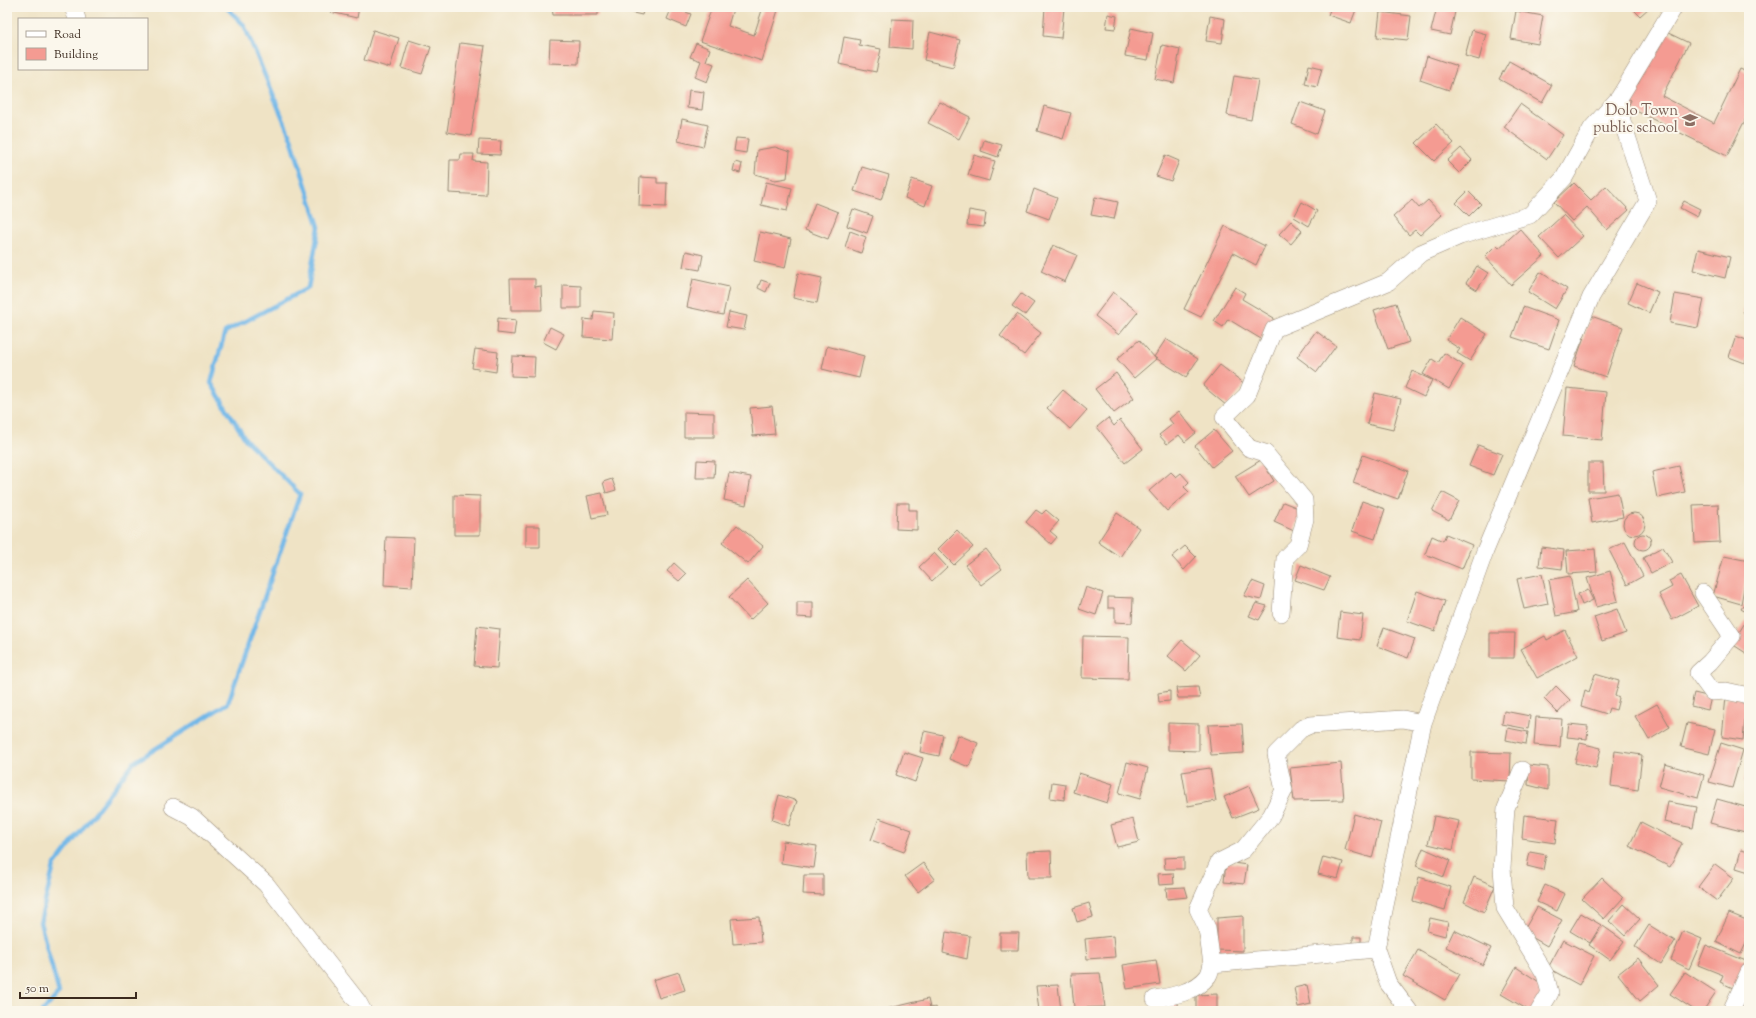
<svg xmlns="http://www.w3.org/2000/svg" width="1756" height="1018" font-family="'Sorts Mill Goudy',serif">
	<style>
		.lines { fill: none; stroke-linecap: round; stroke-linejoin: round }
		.stream { stroke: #71b7e8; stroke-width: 4.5 }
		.building { fill: #f49b92 }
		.minor-casing { stroke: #958672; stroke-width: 18 }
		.minor { stroke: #fff; stroke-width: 17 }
		.labels { text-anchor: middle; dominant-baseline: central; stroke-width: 4; stroke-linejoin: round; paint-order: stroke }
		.education-label { font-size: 15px; fill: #785e54; stroke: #fbf7ec; text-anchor: end }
	</style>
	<rect width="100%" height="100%" fill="#fbf7ec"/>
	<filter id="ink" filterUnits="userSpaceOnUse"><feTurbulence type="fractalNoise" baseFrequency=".025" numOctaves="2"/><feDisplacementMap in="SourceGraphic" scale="8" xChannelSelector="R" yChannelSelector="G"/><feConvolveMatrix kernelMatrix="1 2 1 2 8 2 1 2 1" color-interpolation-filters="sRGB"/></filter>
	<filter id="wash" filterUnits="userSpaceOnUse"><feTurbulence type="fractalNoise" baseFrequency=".012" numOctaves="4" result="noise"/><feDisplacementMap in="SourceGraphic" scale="16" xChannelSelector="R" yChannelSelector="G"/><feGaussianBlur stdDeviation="0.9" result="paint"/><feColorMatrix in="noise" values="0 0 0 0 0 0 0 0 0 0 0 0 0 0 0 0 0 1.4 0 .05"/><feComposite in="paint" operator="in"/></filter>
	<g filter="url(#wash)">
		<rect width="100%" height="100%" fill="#efe3c5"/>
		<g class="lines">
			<path class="stream" d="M43 1011 59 993 40 922 54 866 133 763 228 703 300 494 246 440 211 383 225 332 308 288 319 227 291 138 244 25 226 7"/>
		</g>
		<g id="blocks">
			<path class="building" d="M331 7H359L357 18 330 12Z
				M552 7H598V15H553Z
				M624 7H644L642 15 624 11Z
				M672 7 691 14 686 27 667 19Z
				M712 7H727L733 9 728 26 754 35 763 7H779L762 61 700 41Z
				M1045 7 1064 8 1061 38 1043 36Z
				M1331 7H1357L1351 23 1328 15Z
				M1437 7H1456L1450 35 1431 31Z
				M1631 7H1650L1640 16Z
				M1516 11 1543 16 1538 44 1511 39Z
				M1380 12 1411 16 1408 40 1377 37Z
				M1108 14 1117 16 1115 29 1106 28Z
				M1210 16 1225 19 1222 43 1206 41Z
				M892 19 913 20 912 49 890 47Z
				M1131 28 1153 33 1148 60 1125 56Z
				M373 30 399 38 390 68 364 60Z
				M1472 30 1486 34 1479 60 1465 56Z
				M1664 31 1689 43 1662 96 1714 123 1740 69 1749 73V112L1727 156 1628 107 1631 100 1619 94 1627 78 1638 84Z
				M930 32 960 40 953 67 924 60Z
				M844 37 860 40 859 45 881 49 876 72 839 64Z
				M409 40 431 47 422 74 401 68Z
				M550 40 579 41 578 64 549 63Z
				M460 43 485 46 471 136 447 132Z
				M696 43 710 49 706 61 714 64 707 82 695 77 701 61 690 57Z
				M1162 45 1180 49 1174 83 1155 79Z
				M1427 56 1457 66 1449 90 1420 80Z
				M1509 61 1552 85 1542 103 1499 79Z
				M1749 61V71L1745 69Z
				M1309 65 1322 68 1317 87 1305 84Z
				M1234 76 1258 80 1251 120 1227 115Z
				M689 90 704 92 702 110 687 108Z
				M940 102 970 117 959 139 928 123Z
				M1300 102 1325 111 1317 134 1292 124Z
				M1520 104 1563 135 1547 159 1504 127Z
				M1044 106 1071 113 1063 139 1037 131Z
				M682 119 708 125 703 147 678 141Z
				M1436 124 1454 143 1434 161 1416 143Z
				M736 138 748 139 746 153 734 151Z
				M479 140 501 141 500 155 478 154Z
				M984 140 1002 145 998 157 981 151Z
				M775 147 790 152 787 178 775 180 755 174 757 150Z
				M1461 148 1472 160 1459 173 1447 161Z
				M461 154H474L473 161 487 162 486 195 449 193 450 160H460Z
				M974 155 995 161 989 181 968 175Z
				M1165 155 1179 161 1171 181 1156 176Z
				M735 162 742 164 740 173 733 171Z
				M862 167 889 175 881 200 854 191Z
				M640 177 657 178V183H667L666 207 639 206Z
				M912 179 932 186 925 206 905 198Z
				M766 182 792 188 787 211 761 205Z
				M1574 183 1591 200 1606 186 1629 210 1607 230 1587 207 1572 221 1554 202Z
				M1034 189 1057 198 1049 219 1027 211Z
				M1468 191 1481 204 1469 216 1456 203Z
				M1095 197 1118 202 1114 219 1091 215Z
				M1412 200 1419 208 1428 200 1442 215 1420 235 1415 230 1409 235 1393 217Z
				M1684 201 1700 209 1697 217 1680 208Z
				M1302 202 1317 211 1309 226 1294 217Z
				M815 203 838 212 828 239 805 230Z
				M853 209 873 216 867 233 847 226Z
				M969 210 986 213 984 227 967 225Z
				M1563 215 1583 236 1559 258 1539 237Z
				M1291 221 1302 231 1291 244 1279 234Z
				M1225 226 1265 246 1256 265 1233 253 1201 317 1184 309Z
				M1520 229 1544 256 1511 285 1485 256 1496 245 1499 248Z
				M850 231 866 237 861 253 845 247Z
				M760 232 791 239 785 268 754 261Z
				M1053 245 1077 255 1065 282 1041 271Z
				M1698 249 1730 257 1725 278 1693 270Z
				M686 251 703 255 700 270 683 267Z
				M1477 266 1488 273 1477 290 1466 283Z
				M1540 272 1567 289 1555 309 1528 292Z
				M798 273 822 278 817 303 793 298Z
				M510 279H535V287L541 286 542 310H511Z
				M693 279 729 287 723 315 687 307Z
				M761 280 770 283 766 292 758 288Z
				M1637 283 1658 292 1649 313 1628 303Z
				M563 285 581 286V308H563Z
				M1235 287 1245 293 1242 299 1274 318 1261 339 1228 319 1223 327 1214 321Z
				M1113 292 1138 312 1119 335 1095 316Z
				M1021 294 1034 303 1025 315 1012 306Z
				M1675 294 1704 299 1698 328 1670 323Z
				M1749 299V315L1743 312Z
				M1396 303 1409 342 1388 349 1374 310Z
				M1523 307 1559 320 1549 349 1512 337Z
				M594 311 614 313 612 339 583 337 584 319 593 320Z
				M729 312 747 316 744 330 726 327Z
				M1017 314 1041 333 1024 355 1000 336Z
				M1591 316 1623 327 1606 377 1574 366Z
				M1460 317 1487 334 1470 361 1457 353 1460 349 1446 340Z
				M498 318 516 320 514 335 497 333Z
				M550 327 564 334 556 349 543 342Z
				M1316 331 1336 346 1317 372 1297 357Z
				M1736 336 1749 341V351L1745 363 1729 357Z
				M1166 339 1198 359 1186 377 1154 357Z
				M1139 340 1156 359 1134 378 1117 359Z
				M827 346 864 356 859 378 822 369Z
				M475 349 498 352 496 372 472 368Z
				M1444 353 1463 365 1449 389 1423 374 1432 359 1438 363Z
				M512 356 535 357 534 377 511 376Z
				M1220 365 1245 384 1227 406 1203 386Z
				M1412 371 1432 380 1424 397 1405 388Z
				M1116 373 1134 398 1114 413 1095 389Z
				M1567 388 1606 392 1602 440 1563 436Z
				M1063 390 1087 410 1070 429 1047 408Z
				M1375 393 1401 399 1393 430 1367 424Z
				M772 406 775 434 753 436 750 408Z
				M1179 411 1196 433 1185 442 1179 435 1167 444 1159 435 1173 424 1169 419Z
				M684 412 714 413V437H684Z
				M1108 418 1114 426 1120 420 1143 449 1125 463 1097 427Z
				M1214 430 1232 451 1212 467 1195 446Z
				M1478 445 1502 454 1493 475 1469 466Z
				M1363 455 1408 471 1398 499 1353 483Z
				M697 460 715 461 714 478H696Z
				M1261 460 1274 481 1249 497 1235 476Z
				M1588 463H1603L1604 491H1588Z
				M1679 466 1685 492 1657 498 1652 472Z
				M1171 472 1176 477 1181 473 1189 482 1184 487 1189 492 1167 511 1149 491Z
				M729 473 751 477 746 505 724 500Z
				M612 479 616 490 606 493 603 482Z
				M1442 492 1459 501 1449 520 1432 511Z
				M602 493 607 515 592 518 587 496Z
				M1618 493 1623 517 1592 523 1588 498Z
				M454 495 480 496V535H454Z
				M1362 501 1385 509 1375 539 1352 531Z
				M1283 502 1303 510 1294 531 1274 522Z
				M897 503H909V510H917V530L896 529Z
				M1718 504 1720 542 1695 543 1693 505Z
				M1036 510 1042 514 1046 510 1059 521 1050 531 1057 537 1051 544 1026 522Z
				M1623 524a11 11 0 1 1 22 0a11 11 0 1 1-22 0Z
				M1117 513 1139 528 1120 557 1098 542Z
				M737 525 763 546 748 564 722 543Z
				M526 526H540V547H526Z
				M957 530 973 547 954 565 938 549Z
				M1635 542a8 8 0 1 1 16 0a8 8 0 1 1-16 0Z
				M1446 534 1472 545 1462 569 1425 554 1432 536 1443 541Z
				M386 537 414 538 412 587 384 585Z
				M1625 542 1643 576 1627 585 1609 550Z
				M1185 546 1196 557 1184 570 1172 557Z
				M1541 547 1564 550 1562 569 1539 566Z
				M1663 547 1672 562 1651 573 1643 558Z
				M986 549 1002 569 981 585 965 565Z
				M1595 549 1597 572 1568 574 1566 551Z
				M934 553 947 567 932 581 919 567Z
				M1724 556 1749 561 1741 604 1713 596Z
				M674 563 686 574 679 581 667 571Z
				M1301 565 1330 577 1324 590 1295 580Z
				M1610 571 1618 601 1596 607 1587 578Z
				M1542 574 1548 604 1524 609 1517 579Z
				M1681 575 1698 606 1672 620 1659 594 1672 587 1669 581Z
				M1570 576 1577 612 1556 616 1549 580Z
				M747 580 768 603 750 620 729 597Z
				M1252 581 1265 586 1261 600 1244 596Z
				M1086 587 1103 593 1096 615 1079 609Z
				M1588 590 1593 600 1582 605 1578 594Z
				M1417 591 1445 601 1435 631 1407 621Z
				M1108 597 1133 598 1132 623 1115 622V608H1108Z
				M1748 598 1749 599V614L1741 609Z
				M797 602H813V618L797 617Z
				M1256 603 1267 606 1259 620 1249 616Z
				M1617 609 1626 633 1602 641 1594 617Z
				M1340 612 1363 615 1360 640 1337 637Z
				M1749 616V655L1732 644Z
				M477 626 500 629 497 668 474 666Z
				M1384 628 1415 639 1408 658 1377 646Z
				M1565 630 1578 656 1537 678 1521 649 1545 636 1547 640Z
				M1490 633H1515L1514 658H1490Z
				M1083 636 1129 637 1128 679 1082 678Z
				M1182 640 1200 655 1186 671 1168 656Z
				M1595 674 1619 681 1615 696 1619 698 1616 710 1609 708 1607 714 1581 706 1585 690 1589 692Z
				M1556 686 1570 700 1558 713 1544 699Z
				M1198 687 1200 698H1178L1176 688Z
				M1170 691V701L1159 702 1158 693Z
				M1694 693 1711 697 1708 710 1691 706Z
				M1726 697 1747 699 1743 740 1722 737Z
				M1657 704 1670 727 1649 740 1635 716Z
				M1504 711 1530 716 1528 729 1502 724Z
				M1536 717 1562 719 1560 747 1534 745Z
				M1168 723 1199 724V751L1168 750Z
				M1687 723 1715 729 1709 754 1681 747Z
				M1242 724 1244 753 1211 755 1208 725Z
				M1569 724 1588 726 1587 739 1567 737Z
				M1508 728 1528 732 1526 744 1506 740Z
				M924 731 943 735 939 756 920 752Z
				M958 735 978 743 969 767 949 759Z
				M1580 743 1601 748 1596 768 1575 763Z
				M1721 743 1743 750 1732 788 1709 782Z
				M1615 751 1642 755 1638 790 1611 786Z
				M904 752 923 758 915 782 896 775Z
				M1471 752 1511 753 1510 781 1471 779Z
				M1127 762 1148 768 1140 799 1119 793Z
				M1748 762H1749V783L1744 781Z
				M1341 763 1344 800 1294 801 1290 768Z
				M1665 764 1704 775 1698 798 1659 787Z
				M1529 765 1548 767V790L1528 785Z
				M1210 768 1216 801 1188 806 1182 772Z
				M1079 773 1113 784 1107 803 1073 792Z
				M1052 782 1065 784 1064 800 1050 798Z
				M1249 786 1259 808 1233 818 1224 797Z
				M779 795 797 801 789 826 772 820Z
				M1717 799 1749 808V833L1710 823Z
				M1668 802 1697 807 1693 828 1664 822Z
				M1354 814 1381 822 1372 858 1345 850Z
				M1524 815 1558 819 1555 843 1522 838Z
				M1434 816 1459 821 1453 850 1428 844Z
				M879 818 912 830 904 852 871 840Z
				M1133 819 1139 842 1117 847 1111 825Z
				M1641 822 1682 843 1670 867 1629 846Z
				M783 841 817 846 814 868 781 863Z
				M1423 848 1450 860 1444 877 1416 866Z
				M1741 850 1749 852V872L1736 868Z
				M1051 851 1052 878H1028L1027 852Z
				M1530 852 1546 855 1543 870 1527 866Z
				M1184 857V869H1165L1164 858Z
				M1323 857 1343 862 1338 879 1318 874Z
				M1226 862 1247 865 1244 884 1224 882Z
				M923 863 935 879 918 892 905 876Z
				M1715 864 1734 878 1717 901 1698 887Z
				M1173 873 1174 884 1159 885 1158 874Z
				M804 875H823V895L803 894Z
				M1419 877 1451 887 1445 910 1413 901Z
				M1474 877 1495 886 1484 912 1464 902Z
				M1602 878 1623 898 1604 919 1582 899Z
				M1545 885 1565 894 1557 911 1537 902Z
				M1185 887 1188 897 1167 899 1166 888Z
				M1089 903 1093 917 1077 922 1073 908Z
				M1624 904 1640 919 1625 936 1609 921Z
				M1537 907 1562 920 1547 946 1523 932Z
				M1581 913 1601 925 1590 943 1570 931Z
				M1729 913 1749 921V937L1741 954 1716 942Z
				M1243 916V951L1217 950V918Z
				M759 917 761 942 733 944 731 919Z
				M1430 918 1448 922 1445 936 1427 931Z
				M1649 925 1675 941 1661 964 1635 947Z
				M1603 926 1624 941 1610 960 1589 945Z
				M1454 930 1491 948 1483 965 1446 947Z
				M1683 931 1702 939 1689 969 1671 960Z
				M946 932 970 936 967 959 943 953Z
				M1000 933H1019L1018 950H1000Z
				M1113 936 1115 957 1087 959 1085 939Z
				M1353 937H1361V942L1353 943Z
				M1563 940 1594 956 1579 985 1548 968Z
				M1706 945 1746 961 1735 989 1720 982 1723 975 1698 965Z
				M1418 950 1460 974 1445 1000 1403 976Z
				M1638 958 1659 985 1640 1001 1618 974Z
				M1156 960 1160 984 1127 989 1123 965Z
				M1516 967 1547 987 1534 1011H1530L1501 994Z
				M679 972 685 990 659 998 653 980Z
				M1685 972 1716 992 1703 1011H1696L1670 994Z
				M1100 973 1105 1007 1074 1008 1071 974Z
				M1058 985 1061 1011H1039L1036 986Z
				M1307 985 1311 1004 1298 1007 1294 988Z
				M1217 994V1011H1196V995Z
				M928 999 930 1008 936 1007 937 1011H887L886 1009Z
				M1177 1003 1178 1011H1158L1157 1005Z"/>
		</g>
	</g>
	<g filter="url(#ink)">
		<use href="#blocks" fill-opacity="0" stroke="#958672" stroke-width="1"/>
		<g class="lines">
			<defs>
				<path id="minor" d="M73 7 77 19
					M1703 593 1732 636 1710 662 1698 673 1712 692 1726 691 1749 696
					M1281 613 1285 558 1298 545 1305 519 1304 500 1265 453 1249 448 1224 417 1247 395 1274 329 1388 282 1421 253 1460 236 1530 215 1564 178 1592 128 1619 98
					M1522 770 1506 808 1502 868 1505 908 1545 974 1550 993 1539 1011
					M173 807 192 817 266 884 358 1002 363 1011
					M1212 964 1207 928 1198 909 1219 862 1243 850 1271 816 1284 790 1276 754 1301 729 1310 725 1403 719 1423 723
					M1155 999C1173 996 1196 992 1208 976 1210 973 1211 968 1212 964L1376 949
					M1409 1011 1388 983 1376 949 1423 723 1485 551 1591 297 1648 201 1622 121 1619 98 1674 7
					M1731 1011 1749 972"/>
			</defs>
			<use href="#minor" class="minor-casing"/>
			<use href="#minor" class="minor"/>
		</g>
	</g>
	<defs>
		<symbol id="school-bare" viewBox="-9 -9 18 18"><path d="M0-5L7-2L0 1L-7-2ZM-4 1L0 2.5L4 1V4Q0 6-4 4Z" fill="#8d6e63" stroke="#fbf7ec" stroke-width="2.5" paint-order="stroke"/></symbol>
	</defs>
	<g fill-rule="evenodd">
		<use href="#school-bare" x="1679" y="109" width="22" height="22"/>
	</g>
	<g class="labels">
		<g class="education-label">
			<text x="1678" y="111">Dolo Town<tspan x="1678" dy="17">public school</tspan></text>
		</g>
	</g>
	<rect width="1756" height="1018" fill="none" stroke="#fbf7ec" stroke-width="24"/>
	<rect x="18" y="18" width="130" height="52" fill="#fbf7ec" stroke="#aea59a"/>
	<rect x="26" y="31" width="20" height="6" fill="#ffffff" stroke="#aea59a"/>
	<text x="54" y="38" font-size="12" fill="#3b2a1e">Road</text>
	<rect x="26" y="48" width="20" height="12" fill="#f49b92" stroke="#aea59a"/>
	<text x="54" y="58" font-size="12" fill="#3b2a1e">Building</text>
	<path d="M20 992v6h116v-6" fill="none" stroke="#3b2a1e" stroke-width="2"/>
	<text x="26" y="992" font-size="12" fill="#3b2a1e" stroke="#fbf7ec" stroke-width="3" paint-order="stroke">50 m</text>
</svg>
